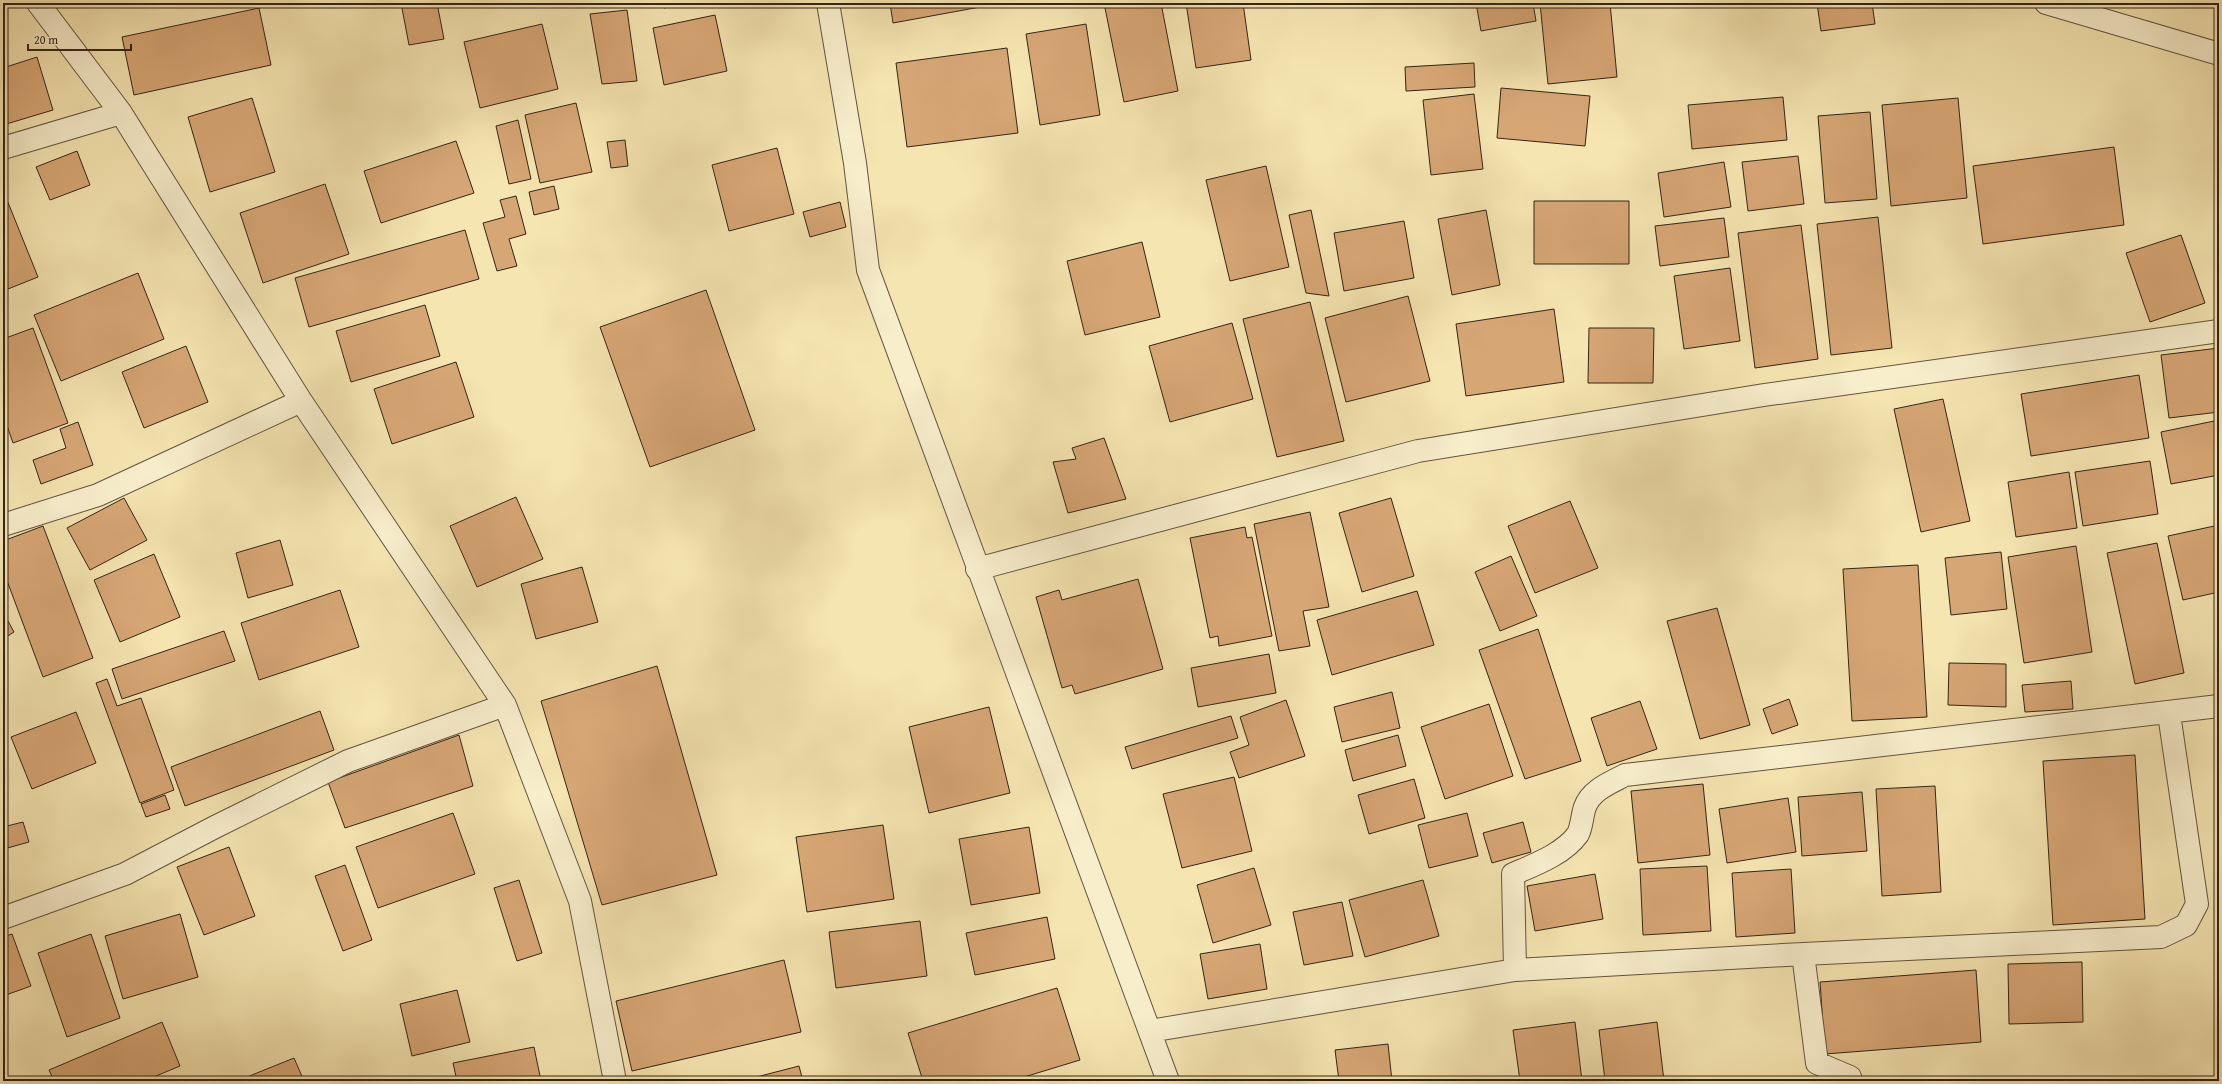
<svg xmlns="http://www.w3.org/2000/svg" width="2222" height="1084" font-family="'Gentium Book Plus',serif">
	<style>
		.building { fill: #d7a675; stroke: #332517 }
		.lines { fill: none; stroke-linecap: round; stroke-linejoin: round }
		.minor-casing { stroke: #64553e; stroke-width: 24 }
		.minor { stroke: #f8eecc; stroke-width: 22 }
	</style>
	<rect width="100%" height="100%" fill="#f5e5b1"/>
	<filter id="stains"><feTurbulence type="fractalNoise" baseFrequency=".005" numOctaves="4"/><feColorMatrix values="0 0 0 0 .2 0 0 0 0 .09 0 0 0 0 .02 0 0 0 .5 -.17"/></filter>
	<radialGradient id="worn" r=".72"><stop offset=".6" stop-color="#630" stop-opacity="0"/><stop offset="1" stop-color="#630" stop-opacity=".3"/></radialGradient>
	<path class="building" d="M401 3H437L444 39 409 45Z
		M663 3H689L664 8Z
		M890 3H1002L893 23Z
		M1104 3H1161L1178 91 1124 102Z
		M1186 3H1243L1251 60 1196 68Z
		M1476 3H1533L1536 21 1481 31Z
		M1540 3H1610L1617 77 1548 84Z
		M1817 3H1872L1875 24 1821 31Z
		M259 8 271 65 134 95 122 37Z
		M627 10 637 81 602 84 590 14Z
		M715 15 727 71 664 85 653 28Z
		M542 24 558 89 480 108 464 42Z
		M1086 24 1100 115 1040 125 1026 34Z
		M1007 48 1018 133 907 147 896 63Z
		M37 57 53 110 3 125V85L6 84 3 68Z
		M1474 63 1475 87 1406 91 1405 67Z
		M1501 88 1590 96 1585 146 1497 138Z
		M1474 94 1483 169 1431 175 1423 100Z
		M1783 97 1787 140 1692 149 1688 105Z
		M252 98 275 172 210 192 188 117Z
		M1958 98 1967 198 1891 206 1882 105Z
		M576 103 592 172 540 183 525 115Z
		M1870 112 1877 199 1825 203 1818 116Z
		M518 120 531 179 509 184 496 126Z
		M625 140 628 166 611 168 607 142Z
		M456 141 474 193 381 223 364 171Z
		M2114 147 2124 225 1983 244 1973 166Z
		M777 148 794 214 729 231 712 165Z
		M77 151 90 185 50 200 36 167Z
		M1798 156 1804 204 1748 211 1742 162Z
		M1724 162 1731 207 1664 217 1658 173Z
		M1266 166 1289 267 1230 281 1206 180Z
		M325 184 349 254 263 283 240 213Z
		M554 186 559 209 534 215 529 192Z
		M3 190 38 277 3 291Z
		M516 196 526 234 509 239 517 266 497 271 483 223 505 217 500 200Z
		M1534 201H1629V264H1534Z
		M840 202 846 227 810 237 803 212Z
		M1311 210 1329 296 1306 293 1289 215Z
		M1486 210 1500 285 1452 295 1438 219Z
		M1878 217 1892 348 1831 355 1817 224Z
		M1724 218 1729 257 1660 266 1655 226Z
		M1404 221 1414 278 1344 291 1334 233Z
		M1801 225 1818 359 1755 368 1738 233Z
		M465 230 479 279 309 327 295 278Z
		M2181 235 2205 303 2150 322 2126 253Z
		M1142 242 1160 317 1085 335 1067 261Z
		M1730 268 1740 341 1684 349 1674 276Z
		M138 273 164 339 61 381 34 315Z
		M706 290 755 430 650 467 600 327Z
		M1408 296 1430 381 1346 402 1325 318Z
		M1310 302 1344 441 1277 457 1243 319Z
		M425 305 440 356 351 382 336 331Z
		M1554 309 1564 382 1466 396 1456 324Z
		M1232 323 1253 399 1170 422 1149 346Z
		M33 328 68 423 13 443 3 414V339Z
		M1589 328H1654L1653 383H1588Z
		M186 346 208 402 144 428 122 372Z
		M2219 348V412L2169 418 2161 355Z
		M456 362 474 417 392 444 374 389Z
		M2139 375 2149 438 2031 456 2021 394Z
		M1943 399 1970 521 1921 532 1894 409Z
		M2219 420V475L2171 484 2161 432Z
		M78 422 93 465 41 484 33 460 66 448 60 429Z
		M1104 438 1126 499 1068 513 1053 462 1076 459 1072 448Z
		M2150 461 2158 514 2083 526 2075 472Z
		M2069 472 2077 528 2016 537 2008 482Z
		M516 497 543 559 477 587 450 526Z
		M124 498 147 540 90 570 67 528Z
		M1391 498 1414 576 1362 592 1339 513Z
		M1570 501 1598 568 1535 593 1508 526Z
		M1310 512 1329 607 1303 611 1310 646 1279 651 1254 524Z
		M2219 525V592L2183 600 2168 536Z
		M43 526 93 658 43 677 3 570V541Z
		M1245 527 1247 538 1252 537 1272 636 1219 646 1218 636 1210 638 1190 538Z
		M280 540 293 585 248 598 236 553Z
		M2157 543 2184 673 2135 684 2107 553Z
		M2076 546 2092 652 2024 663 2008 557Z
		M2001 552 2007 609 1951 615 1945 558Z
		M154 554 180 617 120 642 94 580Z
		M1511 556 1537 616 1500 631 1475 572Z
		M1918 565 1927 717 1852 721 1843 569Z
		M582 567 598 622 536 639 521 584Z
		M1138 579 1163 669 1075 694 1072 685 1062 688 1036 597 1059 590 1062 600Z
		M340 590 359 647 259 680 241 623Z
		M1417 591 1434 645 1332 675 1317 620Z
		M1717 608 1750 725 1700 739 1667 621Z
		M3 612 14 632 3 639Z
		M1538 629 1581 761 1525 779 1479 650Z
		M224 631 235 661 122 699 112 669Z
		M1269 654 1276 693 1198 707 1191 668Z
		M1949 663 2006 664V707L1948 705Z
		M657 666 717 875 602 905 541 701Z
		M107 679 117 706 141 698 174 790 140 803 96 683Z
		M2071 681 2073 709 2025 712 2022 685Z
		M1392 692 1400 728 1342 742 1334 707Z
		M1789 699 1798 725 1772 734 1763 709Z
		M1286 700 1305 756 1239 778 1230 752 1249 745 1240 717Z
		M1640 701 1657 749 1607 766 1591 718Z
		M1489 704 1513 776 1445 799 1421 727Z
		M989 707 1010 793 929 813 909 727Z
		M320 711 334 750 185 806 171 767Z
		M76 712 96 763 32 789 11 737Z
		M1231 716 1238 738 1132 769 1125 747Z
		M459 735 473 786 345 828 328 782Z
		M1398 735 1406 766 1353 781 1345 750Z
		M2135 755 2145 919 2053 925 2043 761Z
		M1234 777 1252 851 1182 868 1163 794Z
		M1414 779 1425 818 1369 834 1358 795Z
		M1703 784 1710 855 1638 863 1631 791Z
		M1935 786 1941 892 1882 896 1876 789Z
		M1862 792 1867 851 1802 856 1798 797Z
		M165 795 170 809 146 817 141 804Z
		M1788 798 1796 852 1727 863 1719 809Z
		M453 813 475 874 378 908 356 847Z
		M1467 813 1478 856 1429 868 1418 825Z
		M23 822 29 842 4 849 3 827Z
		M1523 822 1531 852 1492 863 1483 833Z
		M883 825 894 899 807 912 796 837Z
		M1029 827 1040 893 971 905 959 839Z
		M229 847 255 916 204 935 177 867Z
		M345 865 372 940 343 951 315 876Z
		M1707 866 1711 931 1643 935 1640 869Z
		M1254 868 1271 925 1213 943 1197 885Z
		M1791 869 1795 933 1736 937 1732 873Z
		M1595 874 1603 919 1535 931 1527 886Z
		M519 880 542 953 517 961 494 888Z
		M1423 880 1439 936 1365 957 1349 900Z
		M1342 902 1353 956 1304 965 1293 912Z
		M180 914 198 977 123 999 105 936Z
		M1047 917 1055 959 975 975 966 933Z
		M920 921 927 976 836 988 829 932Z
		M12 934 31 986 3 996V937Z
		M91 934 120 1018 67 1037 38 953Z
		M1260 944 1267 989 1208 999 1200 954Z
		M784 960 801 1032 632 1071 616 1001Z
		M2082 962 2083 1022 2009 1024 2008 964Z
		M1976 970 1981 1042 1825 1054 1820 982Z
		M1057 988 1080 1060 1011 1081H923L908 1033Z
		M457 990 470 1042 412 1056 400 1004Z
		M162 1022 180 1066 144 1081H54L49 1070Z
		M1575 1022 1582 1081H1520L1513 1030Z
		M1657 1022 1664 1081H1605L1599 1030Z
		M1388 1044 1392 1081H1339L1335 1050Z
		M534 1047 541 1081H457L453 1063Z
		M294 1058 304 1081H249L247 1077Z
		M799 1066 803 1081H741Z"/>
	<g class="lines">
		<defs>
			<path id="minor" d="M38 3 121 113 301 401 505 705 580 901 615 1081
				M828 3 855 163 868 270 1168 1081
				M2046 3 2219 54
				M3 148 121 113
				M3 525 98 495 301 401
				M977 569 1418 451 1764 395 2219 331
				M3 918 125 874 215 827 348 761 505 705
				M1803 954 1817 1063 1850 1077 1851 1081
				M1515 970 1513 874C1534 865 1564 854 1578 834 1582 826 1582 815 1585 807 1591 790 1610 783 1625 775L2219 706
				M1150 1031 1515 970 1803 954 2161 937 2186 925 2197 904 2169 714"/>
		</defs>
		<use href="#minor" class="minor-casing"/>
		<use href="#minor" class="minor"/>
	</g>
	<rect width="2222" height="1084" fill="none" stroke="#f5e5b1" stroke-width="16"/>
	<rect x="4" y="4" width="2214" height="1076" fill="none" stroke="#332517" stroke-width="2"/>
	<rect x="8" y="8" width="2206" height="1068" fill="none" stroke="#332517"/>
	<path d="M28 44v6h103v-6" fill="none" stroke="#332517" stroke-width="2"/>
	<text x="34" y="44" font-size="12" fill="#332517" stroke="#f8eecc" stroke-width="3" paint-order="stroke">20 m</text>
	<rect width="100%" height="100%" filter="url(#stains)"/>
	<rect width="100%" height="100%" fill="url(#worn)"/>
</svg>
